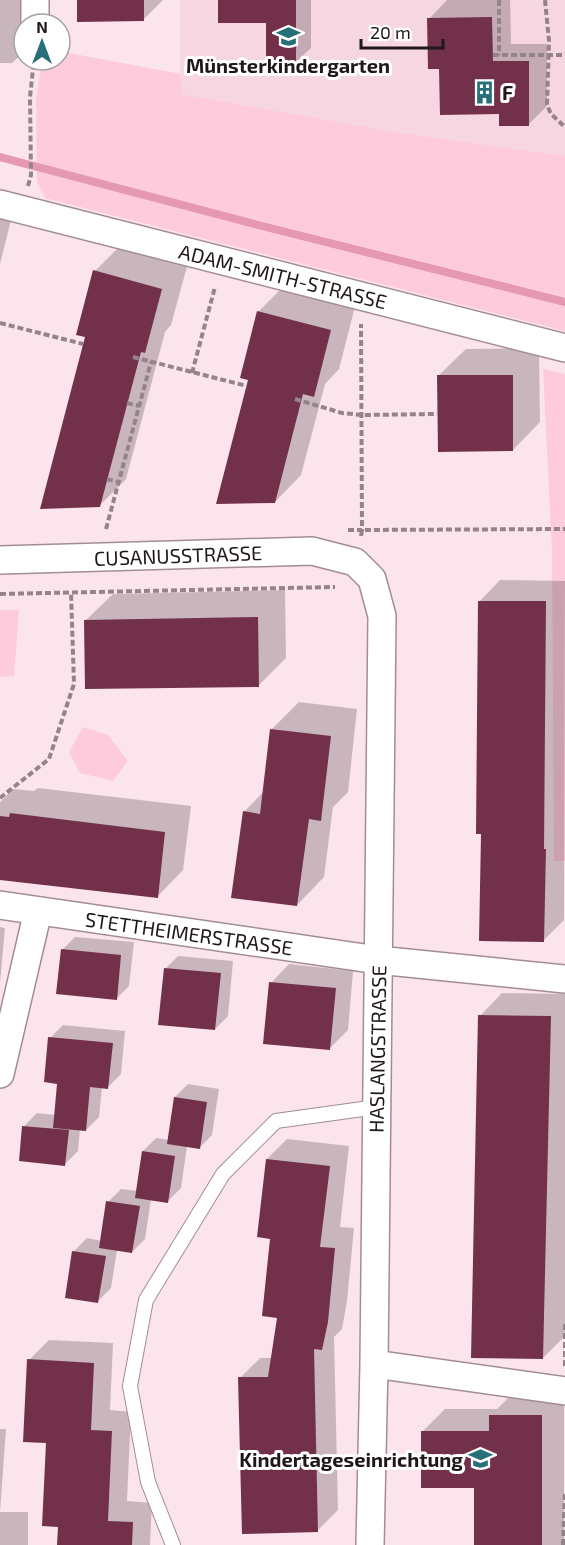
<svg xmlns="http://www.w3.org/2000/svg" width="565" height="1545" font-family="'Exo 2',sans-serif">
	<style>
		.built { fill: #f6d6e0 }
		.green { fill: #fdcbdb }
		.shadow { fill: #0003 }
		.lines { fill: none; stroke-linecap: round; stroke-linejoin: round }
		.stream { stroke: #e598b2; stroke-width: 8 }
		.building { fill: #72304a }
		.lane-casing { stroke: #a38d94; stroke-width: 16 }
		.street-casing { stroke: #a38d94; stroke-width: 30 }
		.path { stroke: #94848a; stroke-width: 4; stroke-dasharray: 6 3; stroke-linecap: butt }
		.lane { stroke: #fff; stroke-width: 14 }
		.street { stroke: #fff; stroke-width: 27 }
		.labels { text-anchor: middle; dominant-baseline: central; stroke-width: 6; stroke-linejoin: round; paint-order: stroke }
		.poi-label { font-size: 20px; font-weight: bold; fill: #1f171a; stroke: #fff }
		.street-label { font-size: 20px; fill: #1f171a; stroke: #fff }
	</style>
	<rect width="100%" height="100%" fill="#fce4ec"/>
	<path class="built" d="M180 0H565V156L394 132 180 94Z"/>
	<path class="green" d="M60 46 69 53 181 74V94L394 132 565 156V331L45 198 37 182 36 99 42 60H60Z
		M543 369 565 374V861H554L552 551Z
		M0 610H19L14 676 0 677Z
		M83 727 108 735 128 761 113 781 80 773 69 752Z"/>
	<path class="shadow" d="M0 0H36L24 24V52L12 63H0Z
		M78 0H163L144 19Z
		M219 0H311V48L295 63 267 21Z
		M447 0H510L511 44H547V106L529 124 500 113 441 68 429 19Z
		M0 213 12 216 0 264Z
		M121 245 188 263 171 325 165 332 126 479 99 506 87 336 95 271Z
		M285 285 356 303 339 369 325 384 301 475 275 502 250 379 259 311Z
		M539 348 540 422 513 450 438 376 466 349Z
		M500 580 565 581 564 920 543 941 482 832 480 601Z
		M285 590 286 658 259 685 85 621 113 594Z
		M299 702 357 709 348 792 333 807 324 877 297 905 244 812 264 791 271 730Z
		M38 788 191 806 183 870 157 897 0 846V802L13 789 34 791Z
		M0 927 5 928 0 983Z
		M75 937 134 942 129 986 116 999 62 950Z
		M178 956 233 961 228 1016 215 1029 165 969Z
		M289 964 353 971 348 1030 329 1049 271 983Z
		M502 993 565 994V1336L543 1358 480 1016Z
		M63 1025 125 1031 121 1074 108 1087H102L99 1117 86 1130 80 1129 78 1151 65 1164 24 1126 37 1113 55 1115 58 1082 50 1038Z
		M188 1084 219 1089 212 1135 199 1148 187 1146 181 1188 168 1201 151 1199 145 1239 132 1252 117 1250 111 1288 98 1301 74 1251 87 1238 102 1241 108 1202 121 1189 138 1191 143 1151 156 1138 169 1140 175 1097Z
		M287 1139 349 1146 340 1227 354 1228 347 1301 342 1329 334 1337 338 1510 318 1530 240 1378 260 1358H273L279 1316 271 1238 267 1159Z
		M49 1340 113 1343 110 1410 131 1412 127 1501 152 1503 150 1545H58L59 1525 47 1442 29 1360Z
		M513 1393H564V1545H475V1487L422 1432 445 1409H497Z
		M0 1429H6L0 1512H28V1545H0Z"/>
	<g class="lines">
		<path class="stream" d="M0 157 258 225 565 302"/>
	</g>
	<path class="building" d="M77 0H144V21L77 22Z
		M218 0H296V65H266V23H218Z
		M492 17 493 61H529V126H499V114L440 115 439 69H428L427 18Z
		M93 270 162 289 145 353 141 352 100 507 40 509 85 337 76 335Z
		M257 311 331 330 314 397 303 394 275 503 216 504 248 380 240 378Z
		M437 375H513V451L438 452Z
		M478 601H546L544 849H546L544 942 479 941 481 834H476Z
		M258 617 259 687 85 689 84 620Z
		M270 729 331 736 321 821 309 819 297 906 231 898 243 811 260 814Z
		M10 813 165 832 158 898 0 880V816L9 817Z
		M61 949 121 955 117 1000 56 994Z
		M164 968 221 973 215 1030 158 1025Z
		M269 982 336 988 330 1050 263 1044Z
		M478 1015 551 1016 543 1359 471 1358Z
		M48 1037 113 1043 108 1089 90 1087 86 1131 53 1128 57 1084 44 1082Z
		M174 1097 207 1102 200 1149 167 1144Z
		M22 1126 69 1130 65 1166 19 1161Z
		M142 1151 175 1156 168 1203 135 1198Z
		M266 1159 330 1166 320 1247 335 1248 328 1322 322 1350 314 1349 318 1532 242 1534 238 1377H268L277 1318 262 1316 270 1239 257 1237Z
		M106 1201 140 1206 132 1253 99 1248Z
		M72 1251 106 1256 98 1303 65 1298Z
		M27 1359 94 1363 91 1430 112 1431 108 1521 133 1522 132 1545H57L58 1527 42 1526 46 1443 23 1442Z
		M489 1415H542V1545H474V1488H421V1431H489Z"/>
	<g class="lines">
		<defs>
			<path id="lane" d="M173 1545 148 1482 130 1386 146 1300 223 1174 276 1121 377 1107"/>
			<path id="street" d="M35 24V0
				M0 204 565 348
				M0 560 312 551 355 562 372 579 382 616 374 1364 370 1545
				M0 905 378 960 565 979
				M0 1074 38 911
				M374 1364 565 1391"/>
		</defs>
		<use href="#lane" class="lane-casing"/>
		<use href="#street" class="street-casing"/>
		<path class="path" d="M499 0V55
			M545 0 549 41 547 105 551 114 565 127
			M493 55H565
			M28 186 31 175 30 97 34 60
			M0 323 83 344
			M133 357 247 386
			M192 373 215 287
			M295 399 342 413 362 415 437 414
			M127 403 139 406
			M107 479 118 482
			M106 529 151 362
			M348 530H362L361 324
			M361 536 362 530 565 529
			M0 594 335 587
			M0 798 49 759 74 684 71 592
			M565 1366V1324
			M563 1545 565 1491"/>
		<use href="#lane" class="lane"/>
		<use href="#street" class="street"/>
	</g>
	<defs>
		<symbol id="school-bare" viewBox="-9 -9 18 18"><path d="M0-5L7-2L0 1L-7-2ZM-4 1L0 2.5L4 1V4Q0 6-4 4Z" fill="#27707a" stroke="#fff" stroke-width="2.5" paint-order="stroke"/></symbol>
		<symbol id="building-bare" viewBox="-9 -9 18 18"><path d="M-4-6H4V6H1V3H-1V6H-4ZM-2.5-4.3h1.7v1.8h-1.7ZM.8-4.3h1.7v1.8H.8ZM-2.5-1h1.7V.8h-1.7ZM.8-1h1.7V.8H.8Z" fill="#27707a" stroke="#fff" stroke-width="2.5" paint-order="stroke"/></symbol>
	</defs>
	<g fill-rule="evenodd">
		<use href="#school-bare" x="272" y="20" width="33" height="33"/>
		<use href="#building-bare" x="468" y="76" width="33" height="33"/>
		<use href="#school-bare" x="464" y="1442" width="33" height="33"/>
	</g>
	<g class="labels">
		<g class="poi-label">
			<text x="288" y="65">Münsterkindergarten</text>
			<text x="502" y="92" text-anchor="start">F</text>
			<text x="463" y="1459" text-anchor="end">Kindertageseinrichtung</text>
		</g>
		<g class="street-label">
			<text transform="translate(283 276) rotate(14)">ADAM-SMITH-STRASSE</text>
			<text transform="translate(178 555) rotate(-2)">CUSANUSSTRASSE</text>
			<text transform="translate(189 933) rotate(8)">STETTHEIMERSTRASSE</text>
			<text transform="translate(377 1049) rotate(-89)">HASLANGSTRASSE</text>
		</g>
	</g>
	<g transform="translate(42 42)"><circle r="28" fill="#ffffff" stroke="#a5a2a3" stroke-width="1.5"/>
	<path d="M0-4.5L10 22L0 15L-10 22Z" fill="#27707a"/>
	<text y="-9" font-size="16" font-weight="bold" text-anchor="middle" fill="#1f171a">N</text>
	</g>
	<path d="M361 39v9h82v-9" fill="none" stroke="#1f171a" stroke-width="3"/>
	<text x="370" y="39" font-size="18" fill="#1f171a" stroke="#ffffff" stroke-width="4.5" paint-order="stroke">20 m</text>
</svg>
